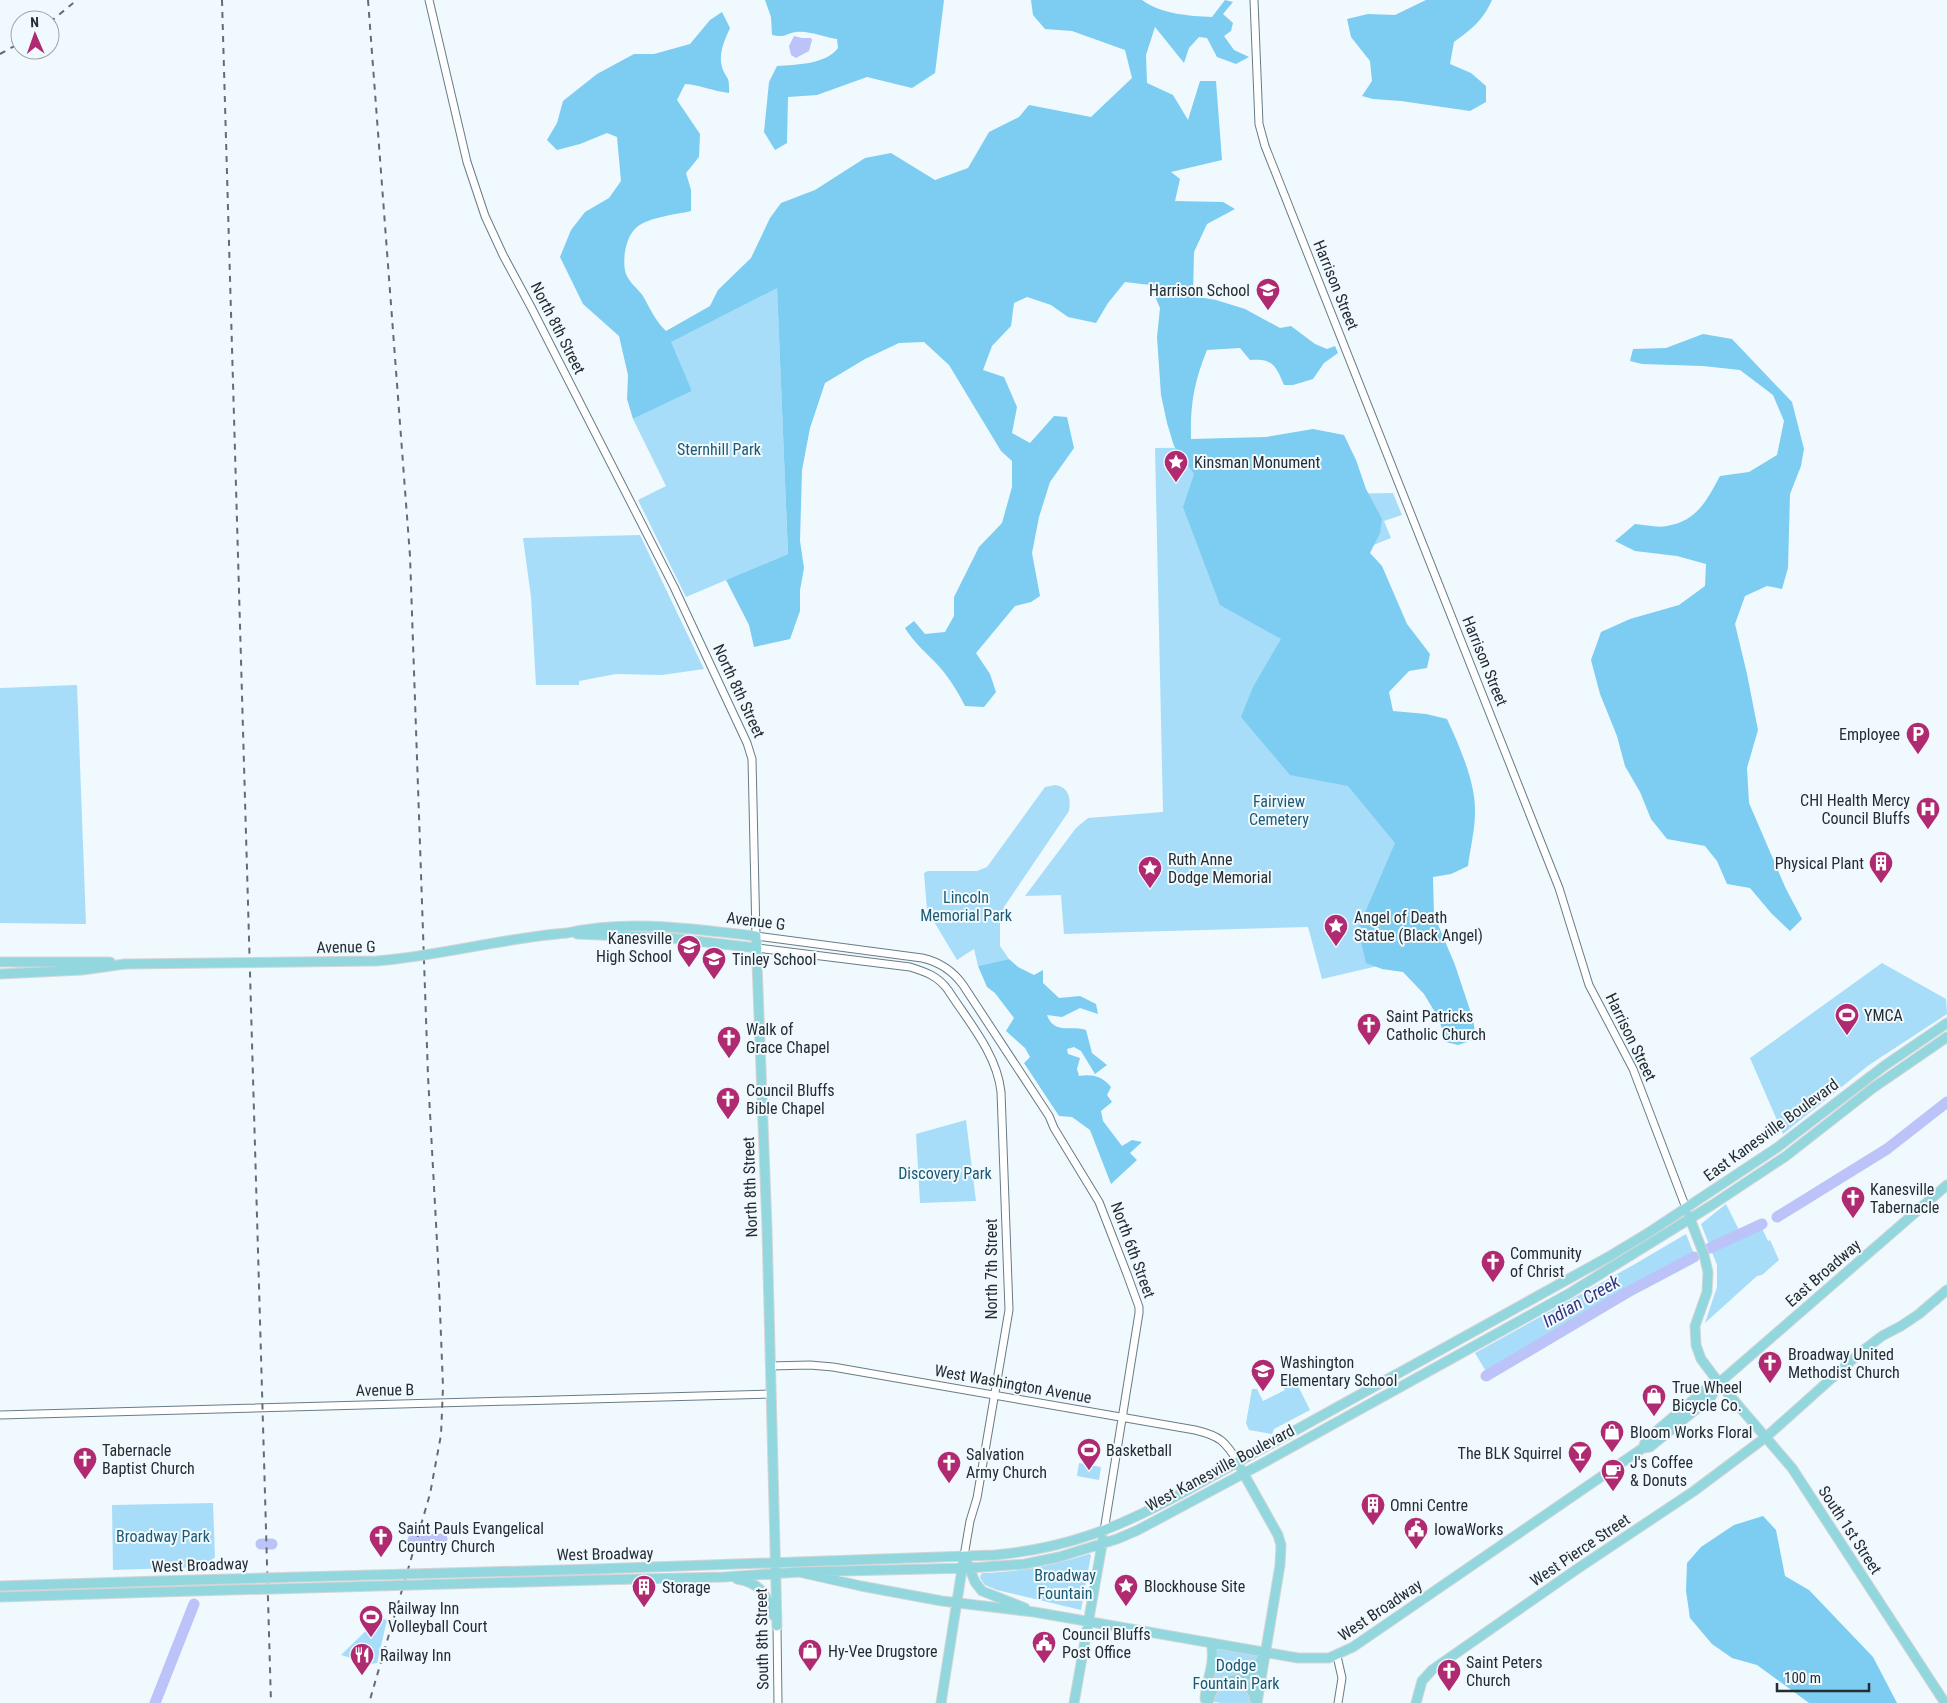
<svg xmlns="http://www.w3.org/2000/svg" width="1947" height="1703" font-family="'Roboto Condensed',sans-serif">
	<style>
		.green { fill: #a7ddf8 }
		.forest { fill: #7dccf1 }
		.water { fill: #bcc3f8 }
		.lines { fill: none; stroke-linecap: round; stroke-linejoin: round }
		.river { stroke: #bcc3f8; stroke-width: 11 }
		.minor-casing { stroke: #677c86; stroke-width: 9 }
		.major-casing { stroke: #d3d5d6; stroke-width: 11 }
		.minor { stroke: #fff; stroke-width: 7 }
		.major { stroke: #92d7de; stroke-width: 9 }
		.rail { stroke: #646c71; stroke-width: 2; stroke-dasharray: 6 6; stroke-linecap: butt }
		.major-bridge-casing { stroke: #d3d5d6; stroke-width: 11; stroke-linecap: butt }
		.major-bridge { stroke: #92d7de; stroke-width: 9 }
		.labels { text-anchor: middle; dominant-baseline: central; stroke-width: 4; stroke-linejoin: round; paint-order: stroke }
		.street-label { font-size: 16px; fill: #252d32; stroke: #f0f9fe }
		.poi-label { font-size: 16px; fill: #252d32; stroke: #f0f9fe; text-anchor: start }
		.park-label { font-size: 16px; fill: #1c5a74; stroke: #f0f9fe }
		.water-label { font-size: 18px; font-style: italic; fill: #363580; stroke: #f0f9fe }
	</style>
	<rect width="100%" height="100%" fill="#f0f9fe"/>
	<path class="green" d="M777 287 788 554 686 597 638 500 666 486 633 419 692 391 670 342Z
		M1335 446 1339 494 1393 493 1402 515 1384 521 1391 538 1338 559 1364 572 1412 958 1322 979 1308 927 1064 934 1061 895 1025 896 1076 828 1088 818 1163 812 1155 448Z
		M640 535 704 669 662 675 616 674 579 681V685H536L531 597 523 538Z
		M77 685 86 924 0 923V688Z
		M1055 785C1069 787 1071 798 1069 811L1004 907 1000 920V946L1009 959 978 966 974 949 957 960 927 910 924 873 928 871H977L987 867 1045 787Z
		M1882 963 1946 999 1947 1014 1869 1065 1783 1134 1750 1058Z
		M966 1120 976 1201 920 1203 916 1134Z
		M1726 1204 1739 1230 1759 1222 1768 1241 1770 1240 1779 1260 1762 1275 1757 1276 1705 1323 1717 1287V1265L1701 1224Z
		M1686 1234 1696 1259 1640 1283 1490 1378 1475 1353 1635 1264Z
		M1292 1374 1310 1410 1274 1429 1272 1434 1249 1430 1246 1423 1252 1389H1257L1263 1401 1285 1390 1280 1380Z
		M1079 1463 1101 1467 1099 1480 1077 1476Z
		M213 1503 215 1557 204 1567 113 1570 112 1505Z
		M1089 1554 1091 1555 1081 1610 997 1590 985 1585 980 1578 981 1574 983 1573C1019 1572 1055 1565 1089 1554Z
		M379 1618 387 1620 377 1663 371 1664 341 1655Z
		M1211 1643 1265 1653 1257 1703H1221L1205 1700Z"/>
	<path class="forest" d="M765 0H944L935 73 912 88 867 77 817 95 788 97 787 143 775 150 764 132 769 82 777 66C795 65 827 64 838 48L837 39C824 37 808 30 796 32 784 34 786 38 772 35L771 17Z
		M1031 0H1142C1161 14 1189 16 1212 17L1225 0 1233 2 1223 14 1233 23 1231 31 1224 36 1234 50 1249 57 1236 64 1217 57 1207 38 1199 37 1189 48 1184 63 1155 27 1146 55 1147 83 1173 95 1188 120 1200 81H1216L1222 160 1171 172 1180 179 1175 201 1223 202 1235 209 1207 224 1194 252 1193 296 1216 300 1245 309 1280 328 1291 326 1315 344 1327 349 1335 346 1338 353 1324 363 1313 379 1293 385H1284C1276 366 1273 358 1250 360L1240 348 1207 350C1194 382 1190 405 1191 439L1266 437 1313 429 1344 435 1356 460 1366 489 1382 519 1380 533 1370 553 1382 566 1407 624 1430 654 1427 668 1409 671 1389 692 1393 711 1426 714 1447 719C1459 745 1476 783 1475 812 1475 830 1470 849 1468 866L1451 874 1433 877 1434 915 1455 965 1473 1019 1476 1039 1458 1045 1446 1042 1439 1019 1424 994 1403 972 1382 969 1366 963 1358 929 1395 843 1348 786 1290 775 1241 717 1253 687 1281 639 1220 605 1183 507 1194 474 1174 446 1167 423 1161 395 1157 337 1160 308 1150 285 1125 282 1108 303 1096 323 1068 317 1051 305 1027 297 1014 303 1011 326 992 346 983 370 1004 377 1017 407 1012 433 1030 443 1054 416 1067 417 1074 448 1050 482 1039 517 1032 553 1040 596 1031 602 1015 606 976 653 990 674 996 692 984 707 965 706C957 690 947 674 934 661 923 650 913 641 905 628L914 621 925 634 945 632 954 616V597L979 547 1002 523 1012 487V461L1001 451 949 365 924 342 899 343 865 359 825 383 810 428 802 470 800 541 804 568 800 590V611L790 639 754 647 749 625 726 580 788 554 777 288 671 342 692 391 633 419 627 399 628 375 619 336 583 304 560 257 571 230 585 212 609 198 621 181 617 137 607 133 580 144 557 150 547 140 557 123 563 101 597 74 634 54H654L690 44 710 20 722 12 730 28C725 39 718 54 722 67 726 80 730 74 729 93 713 91 700 85 685 84L677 100 700 134 699 157 686 173 691 190V211C675 215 645 217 634 230 625 240 622 262 626 274 629 282 638 289 643 296 651 310 654 319 666 331L710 306 718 290 751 258 770 218 781 203 815 190 865 158 891 153 935 180 968 168 989 132 1019 117 1029 105 1091 117 1132 78 1125 50 1072 31 1045 29 1033 15Z
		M1426 0H1492C1483 20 1472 29 1454 42L1450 64 1471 73 1486 86V102L1470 111 1401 101 1373 99 1362 96 1372 81 1370 61 1351 37 1347 19 1368 14 1395 15Z
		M1703 334 1732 339 1792 402 1804 449 1801 466 1790 494 1788 568 1782 589 1767 586 1745 596 1735 624 1747 674 1758 730 1747 768 1749 803 1786 889 1802 919 1790 931 1772 914 1750 888 1727 884 1717 861 1705 846 1667 839 1651 819 1640 792 1625 766 1617 736 1600 694 1591 660 1601 632 1630 619 1679 605 1705 586 1706 564 1677 556 1635 551 1615 541 1635 524C1645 525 1658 528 1667 526 1697 521 1707 500 1720 476L1749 472 1777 455 1784 421 1773 395 1740 370 1703 366 1642 364 1630 361 1633 349 1666 348Z
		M1009 959 1018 967 1034 975 1043 970V983L1059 998 1080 996 1096 1004 1098 1014 1080 1008 1062 1017 1047 1015C1054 1035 1072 1025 1086 1030L1092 1053 1107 1065 1095 1074 1081 1051 1074 1047 1067 1049 1068 1054 1080 1058 1077 1069 1079 1076C1092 1074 1102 1076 1111 1087L1107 1095 1112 1102 1101 1111 1103 1121 1122 1146 1132 1140 1142 1142 1130 1153 1137 1160 1111 1184 1090 1130 1072 1117 1059 1116 1024 1063 1030 1057 1025 1048 1006 1031 1014 1018 995 993 987 987 978 966Z
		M1763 1516 1776 1530 1785 1576 1809 1590 1873 1657 1897 1703H1809L1757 1665 1732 1658 1712 1644 1690 1618 1686 1591 1687 1563 1701 1547 1734 1525Z"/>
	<path class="water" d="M794 36 802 38H811L812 40 809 51 796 58 791 55 789 46Z"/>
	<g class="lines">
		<path class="river" d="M1777 1217 1887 1149 1947 1102
			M1710 1248 1762 1224
			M1486 1376 1628 1292 1694 1257
			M413 1540 442 1539
			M261 1544H272
			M155 1703 194 1604"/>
		<defs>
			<path id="minor" d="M429 0 467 162 485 216 503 255 531 307 674 587 747 743 752 759 756 936 922 958C940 962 953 971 963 985L1049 1116 1054 1128 1099 1202 1127 1274 1139 1307V1313L1104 1531
				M1254 0 1259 124 1265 146 1559 888 1589 985 1633 1069 1686 1208
				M757 948 910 967C926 972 938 976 948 990 968 1021 997 1054 1001 1092L1009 1310 977 1498 970 1521 964 1556
				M770 1366 810 1365 833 1367 1195 1430C1220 1436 1225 1441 1238 1462
				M0 1415 771 1394
				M777 1626 778 1703
				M1337 1656 1342 1678 1338 1703"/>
			<path id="major" d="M567 933C630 919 693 929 756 936L767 1229 777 1626
				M577 934 670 938 757 948
				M0 962H110
				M0 974 82 970 125 964
				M1689 1216 1704 1255 1708 1272 1707 1292 1695 1326 1696 1345 1701 1359 1719 1383 1792 1468 1945 1703
				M1643 1448 1646 1440 1705 1390 1719 1383 1947 1185
				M1241 1469 1278 1535 1281 1545 1280 1565 1257 1703
				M968 1564 975 1582 982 1591 1025 1608
				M596 1569 995 1555C1069 1548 1120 1527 1184 1492L1610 1256 1648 1233 1778 1147 1884 1066 1947 1023
				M799 1572 969 1568 1025 1564 1059 1557 1117 1539 1138 1530 1265 1462 1570 1293 1712 1205 1786 1156 1873 1088 1947 1037
				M737 1579C761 1583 766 1594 774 1616
				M596 1580 724 1577 799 1572 861 1586 942 1601 1034 1612 1298 1658H1329L1353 1647 1643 1448 1650 1447 1711 1397 1719 1383
				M0 1586 158 1581
				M0 1597 159 1592
				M1234 1680C1246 1683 1253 1688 1255 1701
				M1205 1699C1206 1680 1216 1663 1211 1643
				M941 1703 963 1563
				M1074 1703 1103 1539
				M1208 1703C1215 1672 1233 1686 1250 1674 1256 1669 1260 1661 1264 1655
				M1416 1703 1422 1681 1432 1670 1577 1569 1694 1491 1766 1437 1861 1352 1882 1336 1901 1326 1919 1314 1947 1290"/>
		</defs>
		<use href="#minor" class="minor-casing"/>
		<use href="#major" class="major-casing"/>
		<use href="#minor" class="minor"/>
		<use href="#major" class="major"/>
		<path class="rail" d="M222 0 271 1703
			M368 0 410 556 428 1076 438 1260 443 1387 441 1435 430 1494 369 1703
			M50 22 77 0
			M0 54 20 43"/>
		<defs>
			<path id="major-bridge" d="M125 964 376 961C440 956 502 938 567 933
				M158 1581 596 1569
				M159 1592 596 1580"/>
		</defs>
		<use href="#major-bridge" class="major-bridge-casing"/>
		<use href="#major-bridge" class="major-bridge"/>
	</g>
	<defs>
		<symbol id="school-pin" viewBox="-11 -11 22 30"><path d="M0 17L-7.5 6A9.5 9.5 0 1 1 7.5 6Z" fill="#b02a71" stroke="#f0f9fe"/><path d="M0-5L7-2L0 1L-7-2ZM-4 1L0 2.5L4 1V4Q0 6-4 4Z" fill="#fff"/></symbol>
		<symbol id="sight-pin" viewBox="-11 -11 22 30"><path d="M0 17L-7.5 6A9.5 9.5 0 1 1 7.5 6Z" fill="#b02a71" stroke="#f0f9fe"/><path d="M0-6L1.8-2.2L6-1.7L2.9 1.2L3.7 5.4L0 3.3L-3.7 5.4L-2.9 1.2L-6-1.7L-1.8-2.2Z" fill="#fff"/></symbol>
		<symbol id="parking-pin" viewBox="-11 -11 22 30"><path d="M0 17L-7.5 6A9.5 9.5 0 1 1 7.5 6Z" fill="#b02a71" stroke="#f0f9fe"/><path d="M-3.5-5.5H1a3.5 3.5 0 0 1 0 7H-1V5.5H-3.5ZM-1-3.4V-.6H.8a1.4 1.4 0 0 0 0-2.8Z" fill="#fff"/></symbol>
		<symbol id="hospital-pin" viewBox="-11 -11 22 30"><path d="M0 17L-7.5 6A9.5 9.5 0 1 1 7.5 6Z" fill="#b02a71" stroke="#f0f9fe"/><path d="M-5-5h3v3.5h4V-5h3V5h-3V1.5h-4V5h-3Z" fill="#fff"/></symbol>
		<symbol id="building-pin" viewBox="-11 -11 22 30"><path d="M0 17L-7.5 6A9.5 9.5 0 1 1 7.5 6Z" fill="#b02a71" stroke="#f0f9fe"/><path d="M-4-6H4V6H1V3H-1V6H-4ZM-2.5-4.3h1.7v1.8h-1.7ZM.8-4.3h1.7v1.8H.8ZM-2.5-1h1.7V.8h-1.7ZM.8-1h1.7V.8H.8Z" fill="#fff"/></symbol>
		<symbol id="stadium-pin" viewBox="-11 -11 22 30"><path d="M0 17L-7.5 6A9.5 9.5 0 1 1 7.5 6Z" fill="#b02a71" stroke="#f0f9fe"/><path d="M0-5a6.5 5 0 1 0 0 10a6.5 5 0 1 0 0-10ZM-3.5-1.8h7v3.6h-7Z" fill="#fff"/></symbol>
		<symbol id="church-pin" viewBox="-11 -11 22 30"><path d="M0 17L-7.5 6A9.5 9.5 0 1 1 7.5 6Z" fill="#b02a71" stroke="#f0f9fe"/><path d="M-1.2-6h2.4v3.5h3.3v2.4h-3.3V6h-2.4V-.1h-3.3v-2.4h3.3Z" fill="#fff"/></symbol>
		<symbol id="shop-pin" viewBox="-11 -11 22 30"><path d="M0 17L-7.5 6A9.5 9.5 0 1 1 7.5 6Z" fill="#b02a71" stroke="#f0f9fe"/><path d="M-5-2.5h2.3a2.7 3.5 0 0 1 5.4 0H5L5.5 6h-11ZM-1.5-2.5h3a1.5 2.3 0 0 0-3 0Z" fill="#fff"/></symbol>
		<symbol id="bar-pin" viewBox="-11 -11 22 30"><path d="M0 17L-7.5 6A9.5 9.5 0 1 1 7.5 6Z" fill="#b02a71" stroke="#f0f9fe"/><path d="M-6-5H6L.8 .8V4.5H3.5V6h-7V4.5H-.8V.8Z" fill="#fff"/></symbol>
		<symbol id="cafe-pin" viewBox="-11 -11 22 30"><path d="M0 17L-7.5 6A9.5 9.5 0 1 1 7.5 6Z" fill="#b02a71" stroke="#f0f9fe"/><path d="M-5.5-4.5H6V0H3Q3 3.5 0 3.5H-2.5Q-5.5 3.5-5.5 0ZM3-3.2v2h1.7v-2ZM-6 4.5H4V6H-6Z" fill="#fff"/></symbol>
		<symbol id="civic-pin" viewBox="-11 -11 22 30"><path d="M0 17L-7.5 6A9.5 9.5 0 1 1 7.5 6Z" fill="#b02a71" stroke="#f0f9fe"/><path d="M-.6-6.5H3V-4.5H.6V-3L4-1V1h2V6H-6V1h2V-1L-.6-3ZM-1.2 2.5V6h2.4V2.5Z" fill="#fff"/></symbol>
		<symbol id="restaurant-pin" viewBox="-11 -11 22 30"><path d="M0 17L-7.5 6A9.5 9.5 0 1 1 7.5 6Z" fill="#b02a71" stroke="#f0f9fe"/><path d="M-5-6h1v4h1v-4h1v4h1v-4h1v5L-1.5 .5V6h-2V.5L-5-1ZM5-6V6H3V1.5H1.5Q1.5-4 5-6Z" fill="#fff"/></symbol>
	</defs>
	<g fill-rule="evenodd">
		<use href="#school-pin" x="1254" y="276" width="28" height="38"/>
		<use href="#sight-pin" x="1162" y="448" width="28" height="38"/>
		<use href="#parking-pin" x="1904" y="720" width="28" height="38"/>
		<use href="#hospital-pin" x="1914" y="795" width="28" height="38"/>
		<use href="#building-pin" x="1867" y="849" width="28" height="38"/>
		<use href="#sight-pin" x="1136" y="854" width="28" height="38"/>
		<use href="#sight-pin" x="1322" y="912" width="28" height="38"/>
		<use href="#school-pin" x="675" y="933" width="28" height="38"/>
		<use href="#school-pin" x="700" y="945" width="28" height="38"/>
		<use href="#stadium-pin" x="1833" y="1001" width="28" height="38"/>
		<use href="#church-pin" x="1355" y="1011" width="28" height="38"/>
		<use href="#church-pin" x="715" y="1024" width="28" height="38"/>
		<use href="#church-pin" x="714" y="1085" width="28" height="38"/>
		<use href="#church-pin" x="1839" y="1184" width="28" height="38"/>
		<use href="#church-pin" x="1479" y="1248" width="28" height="38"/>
		<use href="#church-pin" x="1756" y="1349" width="28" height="38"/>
		<use href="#school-pin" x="1249" y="1357" width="28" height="38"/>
		<use href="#shop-pin" x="1640" y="1382" width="28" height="38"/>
		<use href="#shop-pin" x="1598" y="1418" width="28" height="38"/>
		<use href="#stadium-pin" x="1075" y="1436" width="28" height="38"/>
		<use href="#bar-pin" x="1566" y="1439" width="28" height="38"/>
		<use href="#church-pin" x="71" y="1445" width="28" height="38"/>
		<use href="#church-pin" x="935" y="1449" width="28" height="38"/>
		<use href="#cafe-pin" x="1599" y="1457" width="28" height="38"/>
		<use href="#building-pin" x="1359" y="1491" width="28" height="38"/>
		<use href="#civic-pin" x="1402" y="1515" width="28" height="38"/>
		<use href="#church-pin" x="367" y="1523" width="28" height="38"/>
		<use href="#sight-pin" x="1112" y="1572" width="28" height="38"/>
		<use href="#building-pin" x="630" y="1573" width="28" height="38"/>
		<use href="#stadium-pin" x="357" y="1603" width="28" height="38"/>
		<use href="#civic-pin" x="1030" y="1629" width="28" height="38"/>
		<use href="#shop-pin" x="796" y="1637" width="28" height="38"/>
		<use href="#restaurant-pin" x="348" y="1641" width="28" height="38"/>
		<use href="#church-pin" x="1435" y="1657" width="28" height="38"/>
	</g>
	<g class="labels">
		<g class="street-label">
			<text transform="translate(1336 285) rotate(68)">Harrison Street</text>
			<text transform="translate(558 328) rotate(63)">North 8th Street</text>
			<text transform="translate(1485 661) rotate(68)">Harrison Street</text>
			<text transform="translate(739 691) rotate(65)">North 8th Street</text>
			<text transform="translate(756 921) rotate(7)">Avenue G</text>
			<text transform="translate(346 947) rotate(-1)">Avenue G</text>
			<text transform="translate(1631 1037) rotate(64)">Harrison Street</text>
			<text transform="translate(1771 1130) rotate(-36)">East Kanesville Boulevard</text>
			<text transform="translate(750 1187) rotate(-92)">North 8th Street</text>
			<text transform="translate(1133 1250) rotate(70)">North 6th Street</text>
			<text transform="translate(991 1269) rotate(-90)">North 7th Street</text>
			<text transform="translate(1823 1273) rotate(-41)">East Broadway</text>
			<text transform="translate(1013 1384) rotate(10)">West Washington Avenue</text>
			<text transform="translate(385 1390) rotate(-1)">Avenue B</text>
			<text transform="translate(1220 1468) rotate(-28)">West Kanesville Boulevard</text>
			<text transform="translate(1850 1530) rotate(57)">South 1st Street</text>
			<text transform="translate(1580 1550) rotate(-34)">West Pierce Street</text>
			<text transform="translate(605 1554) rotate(-1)">West Broadway</text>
			<text transform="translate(200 1565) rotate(-2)">West Broadway</text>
			<text transform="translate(1380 1610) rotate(-34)">West Broadway</text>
			<text transform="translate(762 1639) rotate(-91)">South 8th Street</text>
		</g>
		<g class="poi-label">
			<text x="1250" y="290" text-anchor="end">Harrison School</text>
			<text x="1194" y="462">Kinsman Monument</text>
			<text x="1900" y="734" text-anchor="end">Employee</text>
			<text x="1910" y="800" text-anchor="end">CHI Health Mercy<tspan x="1910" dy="18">Council Bluffs</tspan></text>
			<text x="1168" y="859">Ruth Anne<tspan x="1168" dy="18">Dodge Memorial</tspan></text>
			<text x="1864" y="863" text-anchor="end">Physical Plant</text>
			<text x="1354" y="917">Angel of Death<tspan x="1354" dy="18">Statue (Black Angel)</tspan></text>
			<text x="672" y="938" text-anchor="end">Kanesville<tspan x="672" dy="18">High School</tspan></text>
			<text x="732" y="959">Tinley School</text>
			<text x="1864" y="1015">YMCA</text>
			<text x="1386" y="1016">Saint Patricks<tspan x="1386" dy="18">Catholic Church</tspan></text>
			<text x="746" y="1029">Walk of<tspan x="746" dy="18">Grace Chapel</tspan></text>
			<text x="746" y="1090">Council Bluffs<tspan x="746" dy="18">Bible Chapel</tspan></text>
			<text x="1870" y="1189">Kanesville<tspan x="1870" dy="18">Tabernacle</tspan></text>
			<text x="1510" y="1253">Community<tspan x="1510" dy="18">of Christ</tspan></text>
			<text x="1788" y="1354">Broadway United<tspan x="1788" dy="18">Methodist Church</tspan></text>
			<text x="1280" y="1362">Washington<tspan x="1280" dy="18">Elementary School</tspan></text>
			<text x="1672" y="1387">True Wheel<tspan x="1672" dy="18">Bicycle Co.</tspan></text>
			<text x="1630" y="1432">Bloom Works Floral</text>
			<text x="102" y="1450">Tabernacle<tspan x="102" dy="18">Baptist Church</tspan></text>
			<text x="1106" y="1450">Basketball</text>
			<text x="1562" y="1453" text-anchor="end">The BLK Squirrel</text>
			<text x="966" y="1454">Salvation<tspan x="966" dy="18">Army Church</tspan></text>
			<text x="1630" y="1462">J's Coffee<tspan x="1630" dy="18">&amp; Donuts</tspan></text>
			<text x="1390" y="1505">Omni Centre</text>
			<text x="398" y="1528">Saint Pauls Evangelical<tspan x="398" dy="18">Country Church</tspan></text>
			<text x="1434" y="1529">IowaWorks</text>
			<text x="1144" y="1586">Blockhouse Site</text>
			<text x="662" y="1587">Storage</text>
			<text x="388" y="1608">Railway Inn<tspan x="388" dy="18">Volleyball Court</tspan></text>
			<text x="1062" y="1634">Council Bluffs<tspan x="1062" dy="18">Post Office</tspan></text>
			<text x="828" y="1651">Hy-Vee Drugstore</text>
			<text x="380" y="1655">Railway Inn</text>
			<text x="1466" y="1662">Saint Peters<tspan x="1466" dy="18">Church</tspan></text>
		</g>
		<g class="park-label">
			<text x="719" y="449">Sternhill Park</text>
			<text x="1279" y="801">Fairview<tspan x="1279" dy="18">Cemetery</tspan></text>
			<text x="966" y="897">Lincoln<tspan x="966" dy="18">Memorial Park</tspan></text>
			<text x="945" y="1173">Discovery Park</text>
			<text x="163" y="1536">Broadway Park</text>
			<text x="1065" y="1575">Broadway<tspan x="1065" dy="18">Fountain</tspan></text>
			<text x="1236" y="1665">Dodge<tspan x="1236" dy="18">Fountain Park</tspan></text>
		</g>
		<g class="water-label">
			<text transform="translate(1581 1301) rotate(-30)">Indian Creek</text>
		</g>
	</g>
	<g transform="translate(35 35) rotate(358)"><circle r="24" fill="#f0f9fe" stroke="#9fa7ac"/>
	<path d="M0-4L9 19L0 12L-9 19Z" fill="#b02a71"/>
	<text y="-8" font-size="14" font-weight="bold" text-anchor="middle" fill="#252d32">N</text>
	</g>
	<path d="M1777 1683v8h92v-8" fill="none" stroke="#252d32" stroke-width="2.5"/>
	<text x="1784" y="1683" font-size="15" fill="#252d32" stroke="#f0f9fe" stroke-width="4" paint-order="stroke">100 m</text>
</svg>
